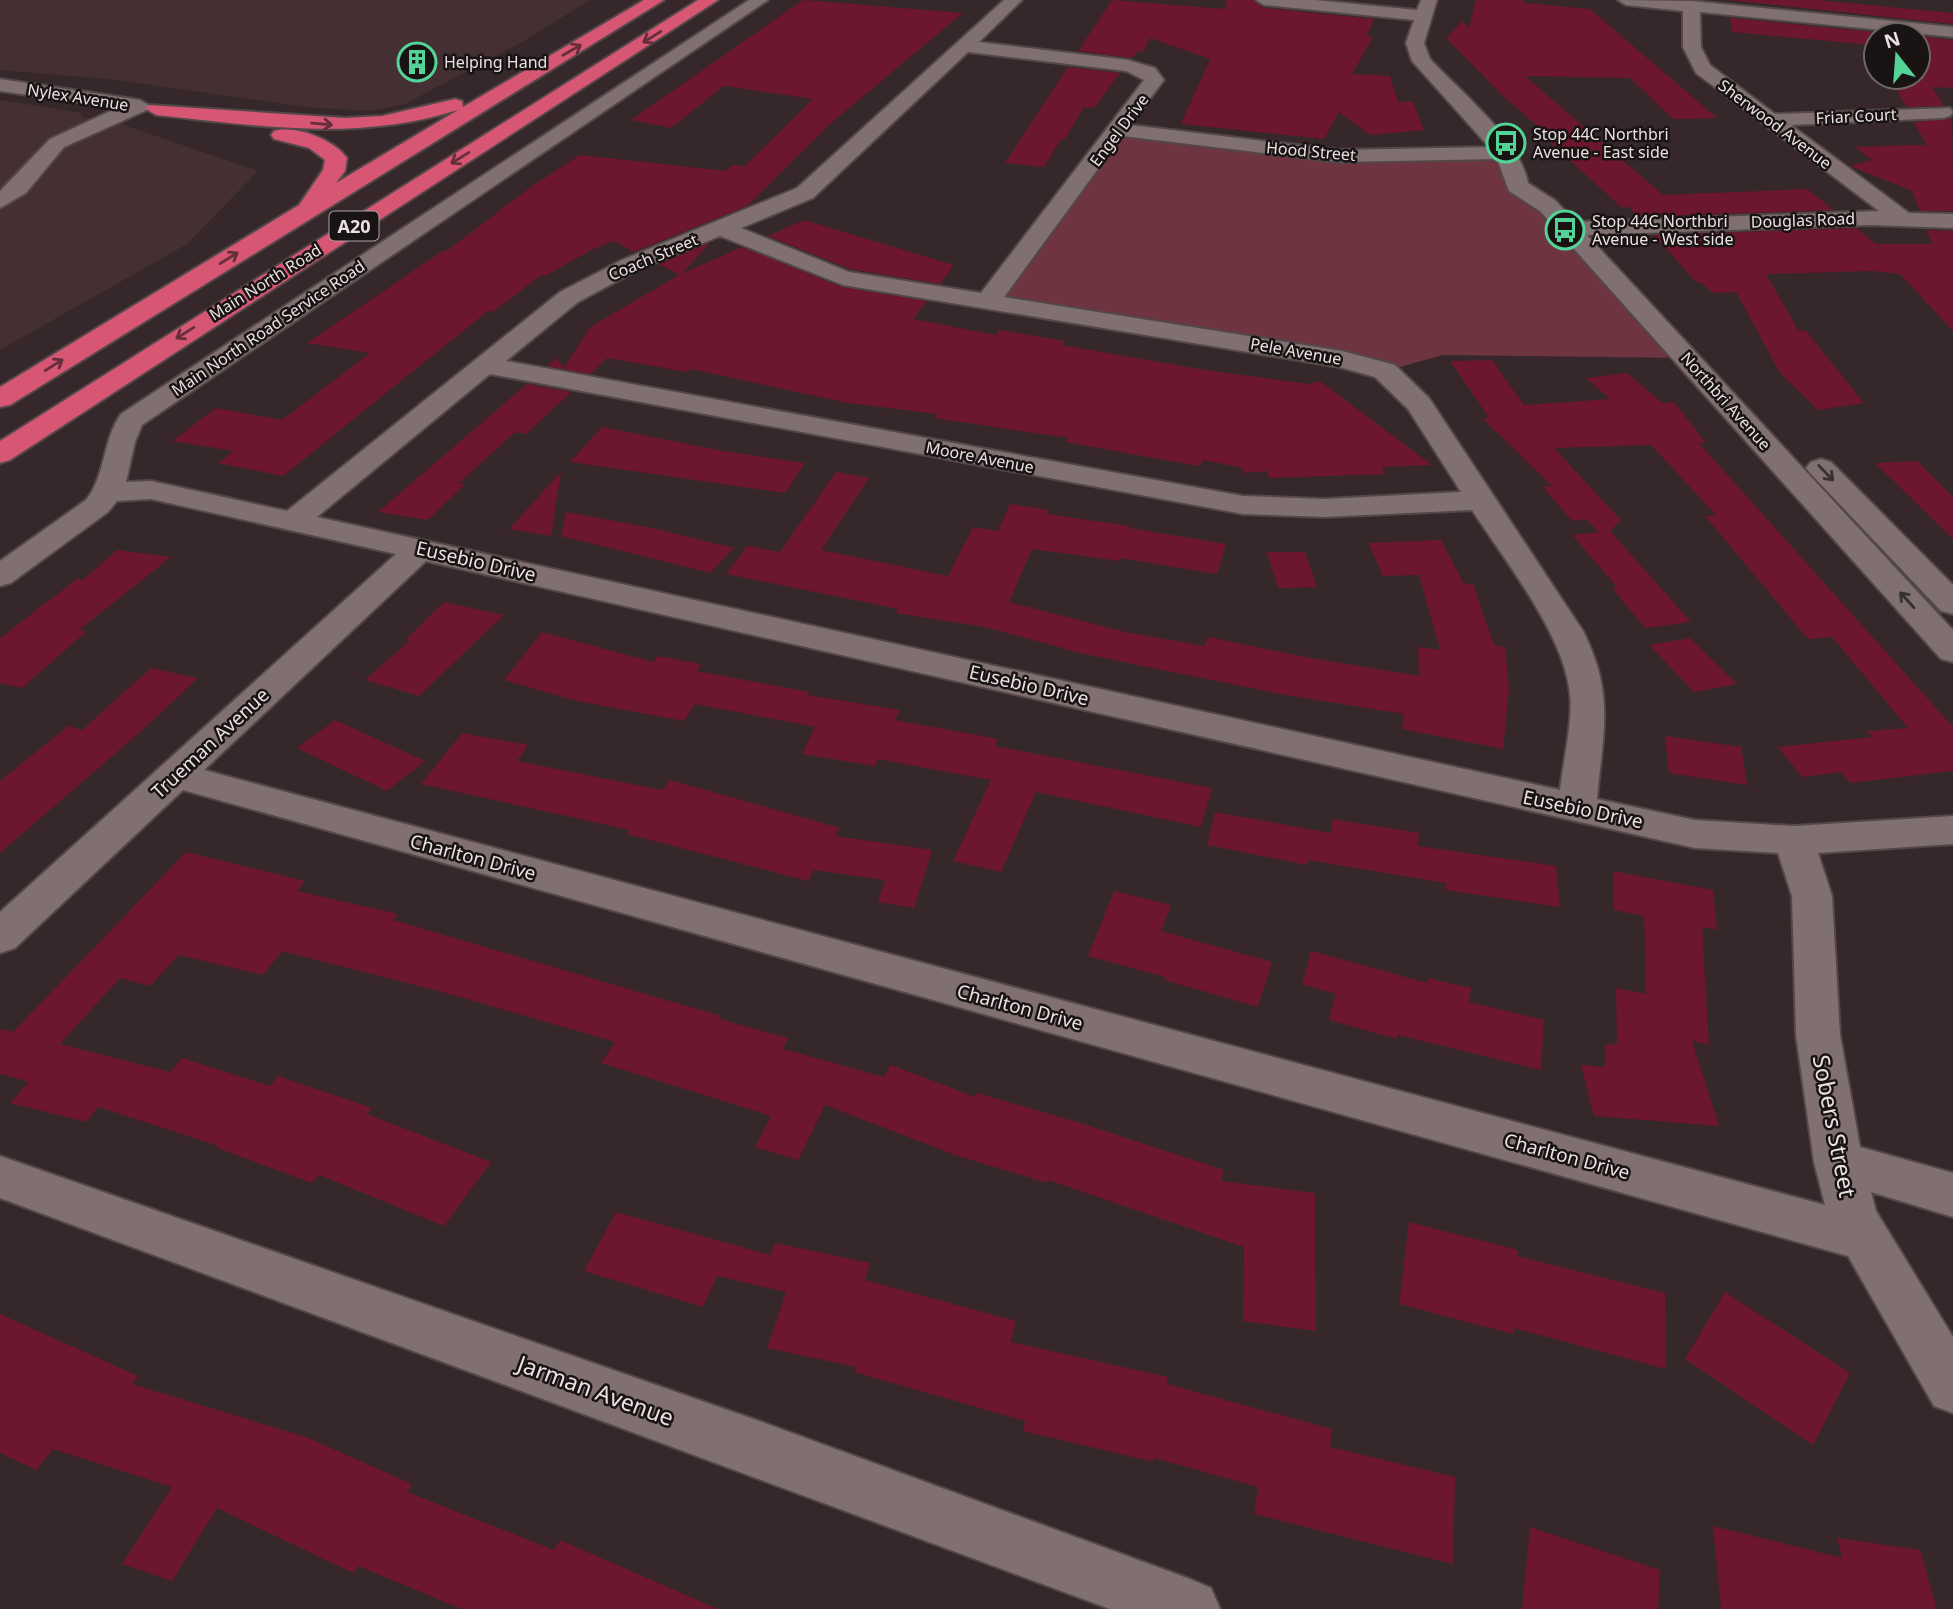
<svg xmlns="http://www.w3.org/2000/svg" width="1953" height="1609" font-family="'Noto Sans',sans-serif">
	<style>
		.built { fill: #443033 }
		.green { fill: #6e3540 }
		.building { fill: #6c162f }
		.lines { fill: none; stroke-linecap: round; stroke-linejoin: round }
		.minor-casing { stroke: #524749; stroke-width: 4 }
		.highway-casing { stroke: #524749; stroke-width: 4 }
		.minor { fill: #817072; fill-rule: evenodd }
		.highway { fill: #d65673; fill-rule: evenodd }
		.oneway { stroke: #652e3a }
		.oneway2 { stroke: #382f30 }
		.labels { text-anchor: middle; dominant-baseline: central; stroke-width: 5; stroke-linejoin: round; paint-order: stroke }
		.far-poi-label { font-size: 16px; fill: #eae1e2; stroke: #191314; text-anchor: start }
		.far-street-label { font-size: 16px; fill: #eae1e2; stroke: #191314 }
		.shield { fill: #191314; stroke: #aba3a4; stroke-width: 2 }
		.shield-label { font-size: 18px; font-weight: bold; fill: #eae1e2 }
		.street-label { font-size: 19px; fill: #eae1e2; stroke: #191314 }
		.near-street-label { font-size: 23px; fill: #eae1e2; stroke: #191314 }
	</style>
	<rect width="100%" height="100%" fill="#36282a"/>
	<path class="built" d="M0 0H590L522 42 405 104 370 111 306 107 109 79 0 70Z
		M0 100 81 113V117L118 123 258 171 187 244 0 350Z"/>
	<path class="green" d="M1119 130 1315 154 1504 153 1515 172 1687 358 1443 355 1385 371 988 301Z"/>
	<path class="building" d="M803 0 963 13 830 124 747 206 634 252 614 241 591 250 545 276 541 275 493 312 488 311 283 476 218 463 234 451 172 441 216 408 282 420 370 353 307 343 444 250H448L532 186 580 155 726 171 732 165 745 166 813 99 724 86 671 128 631 120Z
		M1112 0 1226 9V0H1254L1264 8 1374 19 1367 36 1373 37 1352 74 1390 76 1398 102H1413L1424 130 1370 135 1339 112 1324 139 1181 124 1210 59 1150 38 1143 52 1138 51 1132 58 1078 51Z
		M1476 0H1522L1526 3 1590 9 1717 118 1673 119 1630 78 1525 76 1663 195 1807 189 1834 210 1637 217 1629 207H1621L1542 135H1548L1503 96 1446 38 1462 21 1469 28Z
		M1728 0H1816L1953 13V24Z
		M1730 18 1906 35H1876V52L1873 45 1732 32Z
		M1918 36 1953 40V88L1932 87 1944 106 1906 107 1890 77H1918Z
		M1068 67 1120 73 1094 108 1084 107 1065 139H1061L1044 167 1005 163Z
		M1952 118 1953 211H1920L1912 191 1850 166 1872 160 1855 147 1922 145 1928 148 1914 122Z
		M804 220 954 265 940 284 850 269 768 236Z
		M1856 228 1876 244H1932L1927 230 1953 231V331L1900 274 1872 271 1766 274 1798 330 1806 331 1864 403 1818 410 1780 373 1736 292 1713 293 1700 282H1696L1654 235Z
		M711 242 681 274 742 247 842 287 927 301 913 319 996 335 999 330 1065 341 1062 345 1205 370 1309 384 1320 381 1432 465 1382 467 1385 474 1269 478 1267 471 1244 473 1242 468 1203 460 1200 466 1136 455 1066 442 1069 438 934 418 937 414 848 403 691 369 687 372 607 358 590 374 547 366 556 358 564 368 590 327 679 275 659 264Z
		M1492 360 1524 405 1610 399 1586 378 1627 373 1662 403 1674 402 1706 443H1699L1953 727V771L1850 783 1841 772 1802 777 1778 747 1872 737 1867 731 1908 728 1832 637 1808 639 1705 516 1716 515 1651 445 1554 448 1621 520 1610 531 1691 622 1645 628 1612 588 1617 587 1572 535 1599 532 1586 519 1572 521 1543 487 1552 486 1484 420 1488 416 1450 361Z
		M527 384 571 392 526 434 515 432 459 483 465 484 428 520 378 512Z
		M602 427 723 451 805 463 785 493 570 462Z
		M1917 461 1953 497V539L1875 463Z
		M561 472 551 536 509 529Z
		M836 472 869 478 821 550 948 576 973 527 998 531 1010 504 1049 510 1047 514 1130 526 1129 528 1226 544 1217 574 1120 558V561L1032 549 1009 602 1125 632 1204 646 1208 637 1310 658 1419 676 1418 647 1440 650 1419 575 1383 576 1368 543 1441 540 1464 584H1473L1494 645 1505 647 1509 689 1503 749 1402 729 1404 714 1286 695 1084 654 985 627 896 613 898 609 726 574 747 546 780 552Z
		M566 512 652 528 734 548 710 573 561 536Z
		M117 550 171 557 79 630 87 631 22 688 0 683V638L77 579 83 580Z
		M1267 552H1305L1317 587 1278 588Z
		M444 602 504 615 419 696 365 680 410 640 406 639Z
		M542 632 653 662 658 656 701 664 697 671 809 692 807 695 900 710 895 720 998 739 995 746 1212 788 1201 827 1036 792 1001 872 953 861 991 780 878 759 875 766 802 754 815 727 695 704 684 721 577 701 504 680Z
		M1690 638 1737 684 1694 692 1649 645Z
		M151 668 198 678 139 733 0 853V781L68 726 82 730Z
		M335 720 425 761 387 791 297 748Z
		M462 733 528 745 517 761 662 790 670 780 840 828 835 836 932 850 914 908 878 902 885 880 814 870 808 881 627 834 630 830 421 784Z
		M1665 736 1741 747 1747 785 1669 773Z
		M1215 812 1331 833 1332 819 1419 833 1418 846 1556 866 1560 907 1446 890V883L1308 860 1307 865 1207 845Z
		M186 852 305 881 297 891 398 914 393 920 721 1016 719 1019 788 1038 783 1049 884 1077 891 1065 975 1097 977 1093 1074 1121 1224 1170 1221 1181 1315 1193 1316 1331 1243 1321 1244 1247 1048 1180 1047 1183 955 1155 825 1105 798 1160 755 1147 771 1116 601 1063 615 1042 450 994 282 951 263 975 179 955 150 986 120 978 60 1044 170 1072 182 1058 270 1086 278 1076 372 1108 367 1114 491 1162 444 1226 319 1175 312 1183 217 1148 219 1146 98 1107 86 1122 10 1103 29 1082 0 1074V1029L13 1032Z
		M1613 871 1713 890 1717 930 1702 927 1709 1045 1692 1041 1719 1126 1594 1116 1581 1065 1605 1067V1045L1617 1044 1616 988 1646 994 1644 916 1614 910Z
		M1114 891 1171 905 1161 931 1272 962 1258 1007 1164 980 1165 977 1088 956Z
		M1311 951 1428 983V978L1471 988 1469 1002 1544 1020 1541 1070 1398 1035 1397 1039 1329 1020 1336 994 1302 984Z
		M616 1212 770 1255 775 1243 870 1263 865 1280 1016 1321 1010 1342 1168 1377 1167 1384 1332 1429 1330 1447 1455 1477 1453 1564 1254 1514 1258 1487 1154 1458V1462L1023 1431 1025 1421 854 1372 856 1367 767 1348 786 1292 717 1276 703 1307 584 1271Z
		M1409 1222 1518 1250 1517 1256 1665 1293 1666 1369 1514 1328 1513 1334 1399 1304Z
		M1725 1292 1850 1373 1813 1445 1685 1359Z
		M0 1314 138 1376 132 1384 306 1437 412 1484 407 1492 554 1550 560 1540 718 1609H462L358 1566 353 1573 217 1508 172 1581 122 1564 172 1487 53 1449 36 1470 0 1453Z
		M1713 1526 1842 1558 1837 1538 1920 1550 1937 1609H1721Z
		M1530 1527 1660 1570 1658 1609H1522Z"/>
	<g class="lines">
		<defs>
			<path id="minor" d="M749 0H768L142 425 135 442 126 482 151 481 287 511 560 292 622 260 797 188 1004 0H1022L979 42 1128 60 1155 68 1164 80 1130 125 1339 150 1489 147 1412 61 1406 43 1414 20 1264 5 1256 0H1315L1417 10 1421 0H1437L1424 43 1430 59C1459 90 1521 141 1528 183L1556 201 1575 222 1879 211 1696 73 1683 47V11L1626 5 1618 0 1692 1 1953 27V37L1700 12 1701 47 1710 65 1775 114 1950 108 1953 112 1950 116 1943 118 1791 125 1909 213 1953 214V228L1870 225 1587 235 1953 630V662L1941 659 1540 211 1509 191 1497 159 1339 162 1122 136 1004 297 1342 351 1395 365 1429 398 1583 631C1615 695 1603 731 1597 799L1695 820 1794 826 1953 816V844L1818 853 1832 896 1840 1035 1860 1147 1953 1173V1217L1871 1192 1876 1211 1953 1337V1413L1934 1406 1848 1256 183 790 15 948 0 953V912L396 554 151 499 117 501 108 512 11 583 0 586V561L86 500C106 475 102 441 121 414ZM968 52 1126 71 1144 80 981 293 849 272 741 228 813 198ZM720 236 843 285 1339 367 1375 377 1408 409 1461 492 1324 499 1243 496 506 361 578 302 638 270ZM490 374 1243 514 1324 517 1472 510C1505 561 1564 634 1570 694 1573 722 1563 762 1560 790L317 517ZM426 561 1695 848 1778 853 1792 896 1796 1035 1814 1162 1825 1205 204 770Z
				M0 79 140 100 150 106 147 110 64 147 26 193 0 208V191L50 139 117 108 0 91Z
				M1821 459 1831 462 1953 585V614L1941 611 1811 474 1806 468 1811 462Z
				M0 1156 759 1421 1190 1579 1211 1588 1220 1609H1110L0 1198Z"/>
			<path id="highway" d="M644 0H664L10 405 0 407V387L299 205 323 170 325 160 309 148 274 139 271 135 274 131C296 125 333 139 347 158L345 171 336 183 458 110C355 142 261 126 156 115L146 109 149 105 345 118 382 116 455 99 462 101 463 107Z
				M698 0H718L10 460 0 463V441Z"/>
		</defs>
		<use href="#minor" class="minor-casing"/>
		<use href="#highway" class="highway-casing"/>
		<use href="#minor" class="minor"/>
		<use href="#highway" class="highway"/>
	</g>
	<defs><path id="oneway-shaft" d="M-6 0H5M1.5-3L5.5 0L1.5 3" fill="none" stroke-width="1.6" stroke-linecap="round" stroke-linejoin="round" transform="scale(1.75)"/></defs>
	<g class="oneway">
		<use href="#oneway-shaft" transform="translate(652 37) rotate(148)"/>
		<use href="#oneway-shaft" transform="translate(572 50) rotate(-30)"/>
		<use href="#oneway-shaft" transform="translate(322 124) rotate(5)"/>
		<use href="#oneway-shaft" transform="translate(460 158) rotate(148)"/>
		<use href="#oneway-shaft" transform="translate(229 258) rotate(-32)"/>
		<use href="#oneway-shaft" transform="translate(185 333) rotate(148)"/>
		<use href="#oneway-shaft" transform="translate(54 365) rotate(-32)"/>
	</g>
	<g class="oneway2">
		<use href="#oneway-shaft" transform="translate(1826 473) rotate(46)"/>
		<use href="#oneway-shaft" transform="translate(1907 600) rotate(-132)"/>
	</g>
	<defs>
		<symbol id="building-ring" viewBox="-11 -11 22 22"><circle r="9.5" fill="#191314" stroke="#54d396" stroke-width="1.5"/><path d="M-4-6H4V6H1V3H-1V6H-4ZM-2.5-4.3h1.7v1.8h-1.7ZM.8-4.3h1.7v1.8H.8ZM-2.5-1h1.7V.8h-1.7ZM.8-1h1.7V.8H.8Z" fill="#54d396"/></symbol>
		<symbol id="bus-ring" viewBox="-11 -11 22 22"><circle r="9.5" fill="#191314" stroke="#54d396" stroke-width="1.5"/><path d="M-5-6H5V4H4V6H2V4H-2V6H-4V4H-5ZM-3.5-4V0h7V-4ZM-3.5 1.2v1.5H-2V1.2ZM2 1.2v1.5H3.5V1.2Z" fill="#54d396"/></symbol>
	</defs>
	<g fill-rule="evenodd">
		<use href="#building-ring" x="395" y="40" width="44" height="44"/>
		<use href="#bus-ring" x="1484" y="121" width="44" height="44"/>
		<use href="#bus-ring" x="1543" y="208" width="44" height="44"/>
	</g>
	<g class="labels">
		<g class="far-poi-label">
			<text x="444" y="62">Helping Hand</text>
			<text x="1533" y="134">Stop 44C Northbri<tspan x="1533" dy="18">Avenue - East side</tspan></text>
			<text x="1592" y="221">Stop 44C Northbri<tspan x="1592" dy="18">Avenue - West side</tspan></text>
		</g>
		<g class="far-street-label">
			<text transform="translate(78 97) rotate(9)">Nylex Avenue</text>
			<text transform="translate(1856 116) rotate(-3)">Friar Court</text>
			<text transform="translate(1775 124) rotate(37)">Sherwood Avenue</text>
			<text transform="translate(1119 130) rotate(-53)">Engel Drive</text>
			<text transform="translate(1311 151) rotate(5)">Hood Street</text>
			<text transform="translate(1803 220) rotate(-2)">Douglas Road</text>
			<text transform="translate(653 257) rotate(-23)">Coach Street</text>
			<text transform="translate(265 282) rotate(-32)">Main North Road</text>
			<text transform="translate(268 328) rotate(-34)">Main North Road Service Road</text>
			<text transform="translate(1296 351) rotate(10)">Pele Avenue</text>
			<text transform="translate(1726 401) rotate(48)">Northbri Avenue</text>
			<text transform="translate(980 457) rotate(11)">Moore Avenue</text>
		</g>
		<rect class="shield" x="329.5" y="211.5" width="49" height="29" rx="5"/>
		<g class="shield-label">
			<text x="354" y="226">A20</text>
		</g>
		<g class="street-label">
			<text transform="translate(476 561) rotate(13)">Eusebio Drive</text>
			<text transform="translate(1029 685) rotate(13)">Eusebio Drive</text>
			<text transform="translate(210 743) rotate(-43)">Trueman Avenue</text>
			<text transform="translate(1583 809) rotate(12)">Eusebio Drive</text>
			<text transform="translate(473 857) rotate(15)">Charlton Drive</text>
			<text transform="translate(1020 1007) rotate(15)">Charlton Drive</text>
			<text transform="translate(1567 1156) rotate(15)">Charlton Drive</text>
		</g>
		<g class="near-street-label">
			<text transform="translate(1835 1126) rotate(79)">Sobers Street</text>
			<text transform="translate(596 1390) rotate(20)">Jarman Avenue</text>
		</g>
	</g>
	<g transform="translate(1897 56) rotate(343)"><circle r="33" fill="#191314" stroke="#6d6566" stroke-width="2"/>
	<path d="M0-5L12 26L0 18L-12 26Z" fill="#54d396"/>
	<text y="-10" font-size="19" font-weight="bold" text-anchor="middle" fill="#eae1e2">N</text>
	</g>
</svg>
